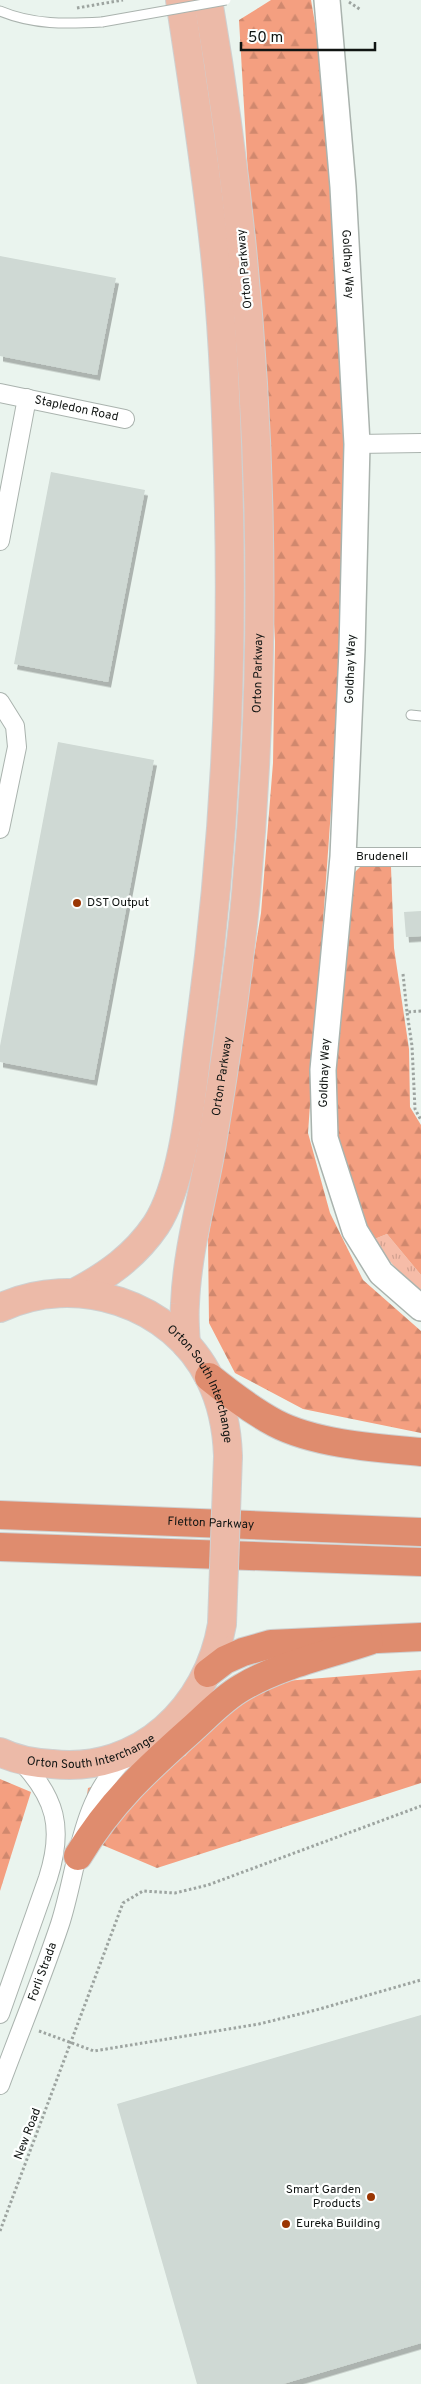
<svg xmlns="http://www.w3.org/2000/svg" width="421" height="2384" font-family="Overpass,sans-serif">
	<style>
		.grass { fill: url(#grass-tufts) }
		.forest { fill: url(#forest-firs) }
		.building { fill: #cfd9d4; filter: url(#shadow) }
		.lines { fill: none; stroke-linecap: round; stroke-linejoin: round }
		.lane-casing { stroke: #aab3ae; stroke-width: 11 }
		.street-casing { stroke: #aab3ae; stroke-width: 20 }
		.secondary-casing { stroke: #aab3ae; stroke-width: 28 }
		.primary-casing { stroke: #cfd0d0; stroke-width: 30 }
		.highway-casing { stroke: #cfd0d0; stroke-width: 30 }
		.path { stroke: #9da4a0; stroke-width: 3; stroke-dasharray: 2.5 2.5; stroke-linecap: butt }
		.lane { stroke: #fff; stroke-width: 9 }
		.street { stroke: #fff; stroke-width: 18 }
		.secondary { stroke: #fff; stroke-width: 25 }
		.primary { stroke: #ecbaa8; stroke-width: 28 }
		.highway { stroke: #df8c6e; stroke-width: 28 }
		.lane-bridge-casing { stroke: #aab3ae; stroke-width: 11; stroke-linecap: butt }
		.primary-bridge-casing { stroke: #cfd0d0; stroke-width: 30; stroke-linecap: butt }
		.lane-bridge { stroke: #fff; stroke-width: 9 }
		.primary-bridge { stroke: #ecbaa8; stroke-width: 28 }
		.poi-dot { fill: #9a3603; stroke: #fdfffe; stroke-width: 2 }
		.labels { text-anchor: middle; dominant-baseline: central; stroke-width: 4.5; stroke-linejoin: round; paint-order: stroke }
		.street-label { font-size: 12px; fill: #101412; stroke: #fdfffe }
		.poi-label { font-size: 12px; fill: #101412; stroke: #fdfffe; text-anchor: start }
	</style>
	<defs>
		<pattern id="grass-tufts" width="24" height="20" patternUnits="userSpaceOnUse" patternTransform="scale(1.25)"><rect width="24" height="20" fill="#f6bca8"/><path d="M3 7l-1-3M5 7V3M7 7l1-3M15 17l-1-3M17 17v-4M19 17l1-3" fill="none" stroke="#d2a190"/></pattern>
		<pattern id="forest-firs" width="22" height="20" patternUnits="userSpaceOnUse" patternTransform="scale(1.25)"><rect width="22" height="20" fill="#f49f80"/><path d="M5 1l3.5 6h-7zM16 11l3.5 6h-7z" fill="#d0886e"/></pattern>
		<filter id="shadow"><feDropShadow dx="3" dy="5.5" stdDeviation="0" flood-color="#0004"/></filter>
	</defs>
	<rect width="100%" height="100%" fill="#eaf4ee"/>
	<path class="grass" d="M387 1234 421 1275V1294L410 1285 372 1240Z"/>
	<path class="forest" d="M271 0H311L343 187 357 444 308 1133 330 1213 363 1280 421 1331V1433L303 1409 235 1373 209 1323 208 1239 261 913 273 763 275 641 239 20Z
		M362 865 391 867 394 948 409 1049 410 1107 421 1125V1275L387 1234 372 1240 353 1197 339 1156 336 1114 335 1064 338 999 355 872Z
		M421 1670V1783L157 1868 81 1836 88 1788 185 1756 249 1684Z
		M0 1779 31 1792 0 1891Z"/>
	<path class="building" d="M0 256 116 278 97 375 0 356Z
		M51 472 145 490 108 682 14 664Z
		M58 742 154 760 94 1080 0 1062V1046Z
		M421 911V936L406 937 404 912Z
		M421 2015V2343L283 2384H197L117 2104Z"/>
	<g class="lines">
		<defs>
			<path id="lane" d="M0 11C33 25 66 24 102 22
				M411 715 421 716"/>
			<g id="street">
				<path id="s1" d="M0 393 125 419"/>
				<path d="M357 444 421 443"/>
				<path d="M0 541 27 398"/>
				<path d="M0 702 15 726 17 747 0 829"/>
				<path id="s2" d="M343 857H421"/>
				<path d="M0 2014 48 1878C64 1828 56 1798 20 1760"/>
				<path id="s3" d="M0 2085C20 2031 42 1978 60 1924 78 1868 80 1797 127 1757"/>
			</g>
			<g id="secondary">
				<path id="s4" d="M327 0 343 187 357 444 352 650 343 857 323 1070 325 1138 355 1231 381 1273 421 1308"/>
			</g>
			<g id="primary">
				<path d="M74 1293C107 1276 135 1256 156 1225 186 1179 192 1083 200 1028 225 846 234 661 228 476 226 402 223 328 215 254 206 169 193 84 180 0"/>
				<path id="s5" d="M0 1308C75 1272 173 1303 210 1379 222 1403 227 1428 228 1456"/>
				<path id="s6" d="M186 1344C185 1331 184 1317 185 1304 187 1252 202 1200 211 1149 225 1065 238 979 246 894 273 595 259 296 208 0"/>
				<path id="s7" d="M0 1752C16 1760 34 1763 52 1764 140 1774 208 1707 222 1624"/>
			</g>
			<g id="highway">
				<path d="M209 1377C230 1394 251 1410 275 1423 315 1444 376 1448 421 1452"/>
				<path id="s8" d="M0 1515 421 1532"/>
				<path d="M0 1547 421 1562"/>
				<path d="M208 1673 225 1660 243 1652 271 1644 421 1637"/>
				<path d="M78 1856C110 1803 145 1771 191 1730 207 1716 222 1699 241 1688 279 1665 327 1655 369 1641"/>
			</g>
		</defs>
		<use href="#lane" class="lane-casing"/>
		<use href="#street" class="street-casing"/>
		<use href="#secondary" class="secondary-casing"/>
		<use href="#primary" class="primary-casing"/>
		<use href="#highway" class="highway-casing"/>
		<path class="path" d="M349 2 361 10
			M77 8 123 0
			M403 974 407 1012
			M421 1011 407 1012 412 1046 415 1109 421 1120
			M39 2031 94 2051 259 2024 316 2010 421 1980
			M0 2231 123 1903 143 1891 175 1893 208 1885 421 1806"/>
		<use href="#lane" class="lane"/>
		<use href="#street" class="street"/>
		<use href="#secondary" class="secondary"/>
		<use href="#primary" class="primary"/>
		<use href="#highway" class="highway"/>
		<defs>
			<path id="lane-bridge" d="M102 22 226 0"/>
			<path id="primary-bridge" d="M222 1624 228 1456"/>
		</defs>
		<use href="#lane-bridge" class="lane-bridge-casing"/>
		<use href="#primary-bridge" class="primary-bridge-casing"/>
		<use href="#lane-bridge" class="lane-bridge"/>
		<use href="#primary-bridge" class="primary-bridge"/>
	</g>
	<g class="poi-dot">
		<circle cx="77" cy="903" r="5"/>
		<circle cx="371" cy="2197" r="5"/>
		<circle cx="286" cy="2224" r="5"/>
	</g>
	<g class="labels">
		<g class="street-label">
			<text stroke="none"><textPath href="#s4" startOffset="265">Goldhay Way</textPath></text>
			<text transform="translate(245 269) rotate(-95)">Orton Parkway</text>
			<text stroke="none"><textPath href="#s1" startOffset="78">Stapledon Road</textPath></text>
			<text transform="translate(351 669) rotate(-88)">Goldhay Way</text>
			<text stroke="none"><textPath href="#s6" startOffset="676">Orton Parkway</textPath></text>
			<text stroke="none"><textPath href="#s2" startOffset="39">Brudenell</textPath></text>
			<text transform="translate(325 1073) rotate(-88)">Goldhay Way</text>
			<text stroke="none"><textPath href="#s6" startOffset="271">Orton Parkway</textPath></text>
			<text stroke="none"><textPath href="#s5" startOffset="245">Orton South Interchange</textPath></text>
			<text stroke="none"><textPath href="#s8" startOffset="211">Fletton Parkway</textPath></text>
			<text stroke="none"><textPath href="#s7" startOffset="95">Orton South Interchange</textPath></text>
			<text stroke="none"><textPath href="#s3" startOffset="121">Forli Strada</textPath></text>
			<text transform="translate(28 2134) rotate(-69)">New Road</text>
		</g>
		<g class="poi-label">
			<text x="87" y="903">DST Output</text>
			<text x="361" y="2190" text-anchor="end">Smart Garden<tspan x="361" dy="14">Products</tspan></text>
			<text x="296" y="2224">Eureka Building</text>
		</g>
	</g>
	<path d="M241 42v8h134v-8" fill="none" stroke="#101412" stroke-width="2.5"/>
	<text x="248" y="42" font-size="15" fill="#101412" stroke="#fdfffe" stroke-width="4" paint-order="stroke">50 m</text>
</svg>
